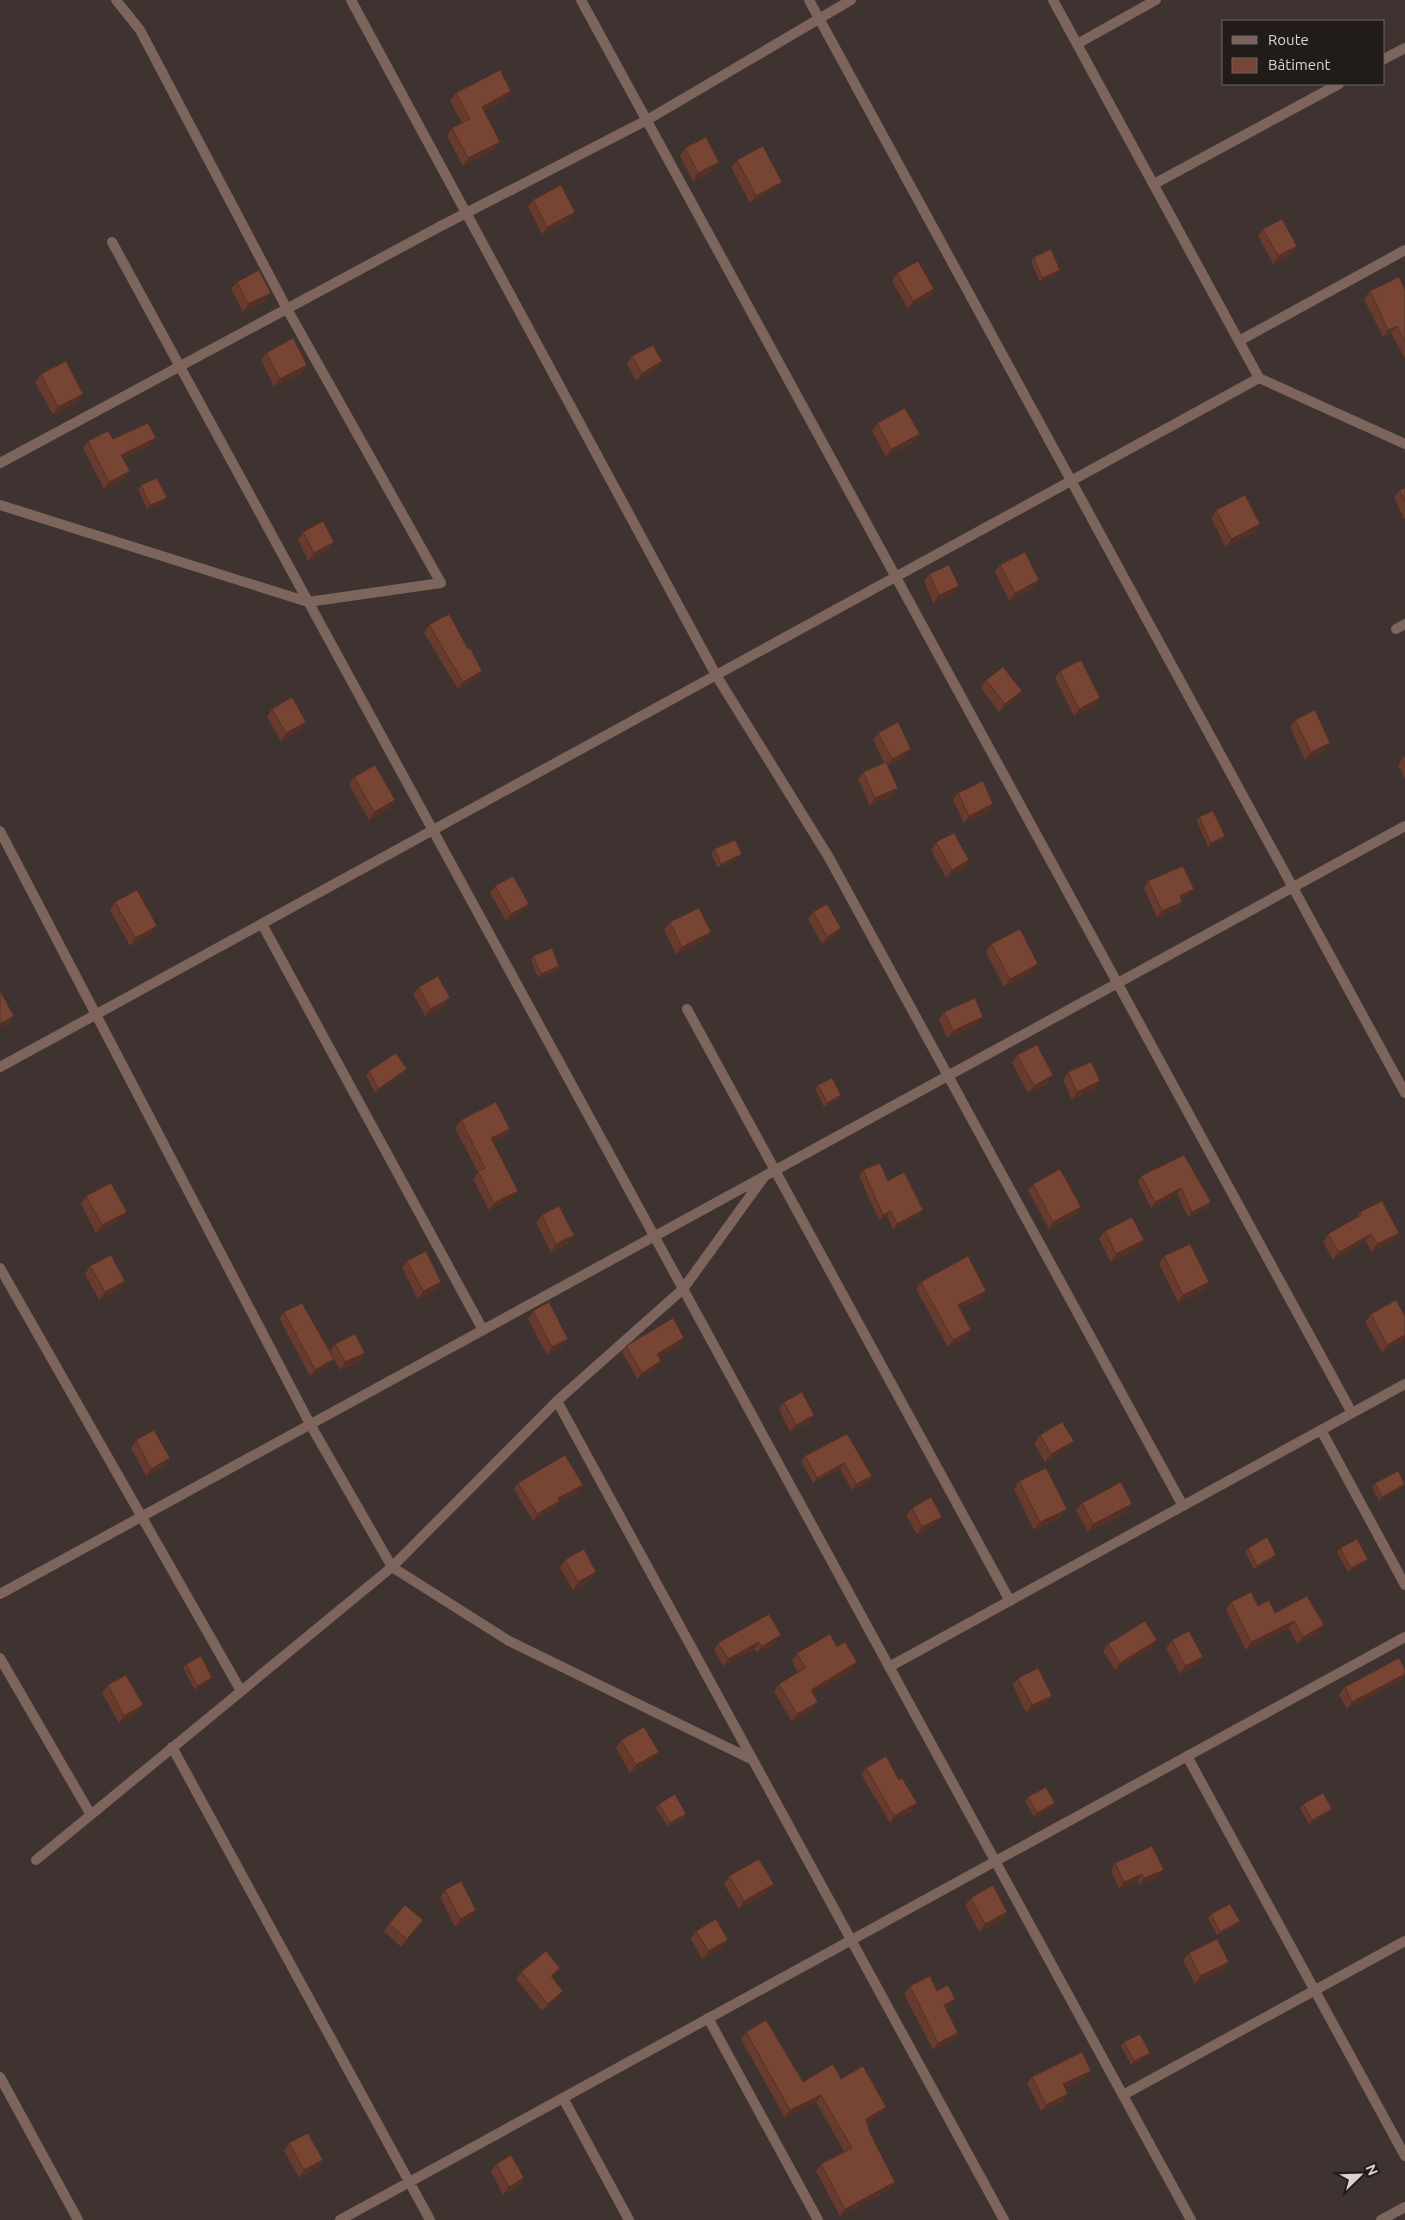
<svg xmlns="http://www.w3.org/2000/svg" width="1405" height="2220" font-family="Ubuntu,sans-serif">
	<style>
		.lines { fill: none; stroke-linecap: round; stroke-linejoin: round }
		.minor { stroke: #7d655d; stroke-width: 10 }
		.wall { fill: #673b2e }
		.shaded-wall { fill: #543025 }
		.building { fill: #784535; stroke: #543025 }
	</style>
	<rect width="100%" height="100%" fill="#3e3330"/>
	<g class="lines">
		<path class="minor" d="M351 0 716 675 828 856 1183 1506
			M581 0 1352 1413
			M809 0 1405 1093
			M1053 0 1259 378 1405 444
			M1077 44 1156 0
			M1384 59 1405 48
			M1154 184 1339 84
			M112 242 1191 2220
			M1239 341 1405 250
			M0 463 439 227 647 120 851 0
			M0 505 308 602 441 583 287 309 140 30 116 0
			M1396 629 1405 624
			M0 831 310 1424 392 1567 509 1641 753 1760
			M262 924 483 1330
			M687 1009 1010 1601
			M0 1067 1259 378
			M0 1268 241 1691
			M557 1401 1004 2220
			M1321 1430 1405 1585
			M0 1594 1405 826
			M0 1658 91 1815
			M889 1667 1405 1384
			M172 1747 430 2220
			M1187 1756 1405 2156
			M36 1860 392 1567 557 1401 683 1289 764 1177
			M708 2018 818 2220
			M0 2077 78 2220
			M1123 2095 1405 1941
			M563 2098 629 2220
			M340 2220 1405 1637
			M1381 2220 1405 2207"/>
	</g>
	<path class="wall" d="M511 91 506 99 484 110 500 142 495 149 463 166 447 136 452 128 462 123 450 101 456 93Z
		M685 148 714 170 693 181 680 156Z
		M737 160 776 189 750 203 731 167Z
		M533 200 570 220 542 234 528 207Z
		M1263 229 1292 254 1273 264 1258 236Z
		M1034 257 1057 274 1040 282 1031 261Z
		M897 273 929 297 908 309 892 281Z
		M237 282 265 301 243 312 231 289Z
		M1405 290V358L1391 333 1383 337 1364 299 1370 291Z
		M266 353 302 373 274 387 261 360Z
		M632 356 657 369 636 381 627 364Z
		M41 374 77 402 53 415 35 382Z
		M877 423 914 442 886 457 872 431Z
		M113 439 151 445 123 458 125 478 104 489 83 448 88 441Z
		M141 485 167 498 164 502 147 509 138 489Z
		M1405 488V518L1404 519 1394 498 1400 490Z
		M1216 510 1255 532 1226 547 1211 518Z
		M303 532 329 550 308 561 298 540Z
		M1000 565 1039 580 1034 588 1009 601 995 572Z
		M929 574 954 594 933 603 924 581Z
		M429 625 468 649 477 678 458 689 424 633Z
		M1060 671 1095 706 1074 716 1055 678Z
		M986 680 1016 699 999 712 981 688Z
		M272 709 306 722 300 730 281 741 267 717Z
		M1295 720 1330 743 1325 750 1305 760 1290 727Z
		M878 733 906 756 888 766 898 788 892 796 870 806 858 779 863 772 884 762 873 740Z
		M1405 757V779L1398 765 1403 758Z
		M354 777 395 800 390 808 369 820 349 785Z
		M958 793 988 812 964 823 953 800Z
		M1199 817 1225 836 1222 840 1208 847 1197 821Z
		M936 842 969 860 964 868 946 878 931 850Z
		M714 849 739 858 718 868 711 853Z
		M1148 881 1189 896 1181 900 1182 902 1178 908 1157 918 1144 888Z
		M495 886 529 904 523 911 506 921 490 893Z
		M115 902 151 934 130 946 110 910Z
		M813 912 836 936 822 944 808 919Z
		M670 922 705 940 676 954 664 930Z
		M991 944 1033 972 1004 987 986 952Z
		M533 956 559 966 557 970 538 978 531 960Z
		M419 987 450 998 445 1006 425 1016 413 994Z
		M944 1012 978 1024 947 1038 939 1020Z
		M1017 1055 1048 1083 1028 1093 1012 1063Z
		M407 1069 404 1073 375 1093 366 1075 369 1071Z
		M1068 1072 1100 1081 1095 1089 1072 1100 1063 1080Z
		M818 1085 838 1099 824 1107 815 1089Z
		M461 1120 510 1129 505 1136 493 1142 518 1191 512 1198 489 1210 473 1179 478 1172 455 1128Z
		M1184 1155 1211 1202 1207 1208 1188 1217 1177 1194 1151 1208 1138 1182 1141 1176Z
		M863 1170 888 1181 920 1215 893 1229 887 1216 879 1220 859 1176Z
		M1033 1184 1081 1207 1076 1214 1049 1229 1028 1190Z
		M86 1196 121 1219 96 1233 81 1204Z
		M1360 1212 1393 1241 1371 1252 1366 1241 1333 1260 1323 1242 1328 1234 1356 1218Z
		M542 1215 574 1235 569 1243 551 1252 536 1223Z
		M1105 1231 1139 1248 1111 1262 1099 1239Z
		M1164 1256 1209 1282 1204 1290 1178 1302 1159 1264Z
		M407 1261 436 1290 418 1299 402 1268Z
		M90 1266 125 1281 120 1289 99 1300 85 1274Z
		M921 1282 981 1298 960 1308 971 1330 967 1337 948 1347 916 1289Z
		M533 1311 568 1339 563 1346 547 1355 528 1319Z
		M284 1312 329 1366 310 1376 279 1318Z
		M1371 1314 1405 1340 1382 1352 1365 1322Z
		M335 1344 360 1360 340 1370 330 1351Z
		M680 1345 659 1357 661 1361 657 1367 637 1379 622 1352 626 1346Z
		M784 1402 814 1415 808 1423 790 1432 779 1409Z
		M847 1434 872 1476 868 1482 852 1490 840 1469 813 1483 801 1462 805 1456Z
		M1040 1435 1074 1441 1068 1448 1045 1462 1034 1443Z
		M136 1440 170 1458 165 1466 146 1476 131 1448Z
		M1019 1481 1062 1516 1034 1530 1014 1489Z
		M518 1483 578 1492 559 1502 555 1507 533 1521 514 1489Z
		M1375 1483 1402 1488 1379 1501 1372 1487Z
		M1082 1503 1127 1512 1088 1532 1076 1510Z
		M912 1508 936 1524 917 1535 906 1515Z
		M1248 1548 1274 1559 1254 1569 1245 1552Z
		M1340 1548 1365 1563 1348 1572 1337 1552Z
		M565 1560 596 1572 591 1579 573 1590 560 1568Z
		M1307 1596 1318 1633 1297 1644 1289 1628 1246 1650 1226 1610 1231 1602 1258 1606 1275 1613Z
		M1172 1640 1197 1665 1180 1674 1166 1648Z
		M776 1642 757 1653 754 1649 723 1666 714 1650 718 1643Z
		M1108 1644 1151 1648 1115 1670 1103 1651Z
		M837 1647 857 1662 852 1670 813 1693 818 1702 813 1710 792 1722 774 1691 779 1684 798 1673 792 1661 797 1653Z
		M186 1664 210 1681 195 1690 183 1668Z
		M1018 1678 1047 1703 1026 1713 1013 1685Z
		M1402 1680 1347 1709 1339 1695 1345 1687Z
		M108 1685 143 1705 137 1713 119 1723 102 1693Z
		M621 1740 653 1759 630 1773 616 1748Z
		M866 1768 912 1810 890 1823 861 1774Z
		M1028 1797 1055 1803 1052 1807 1034 1817 1025 1801Z
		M659 1804 686 1814 684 1818 668 1827 656 1808Z
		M1303 1804 1332 1809 1329 1813 1309 1824 1300 1808Z
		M1115 1863 1160 1876 1139 1885 1137 1881 1119 1889 1111 1870Z
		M729 1876 768 1892 739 1909 724 1884Z
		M445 1890 471 1918 455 1927 440 1897Z
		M971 1898 1002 1920 979 1932 965 1905Z
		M1211 1914 1240 1921 1237 1925 1217 1935 1208 1918Z
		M423 1920 401 1947 384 1931 389 1924Z
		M696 1931 723 1947 702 1959 691 1939Z
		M1189 1953 1229 1962 1223 1969 1195 1984 1183 1961Z
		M560 1968 555 1976 552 1978 558 1998 542 2011 516 1979 521 1972Z
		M910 1986 937 1991 950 2007 946 2009 958 2033 953 2041 933 2050 904 1994Z
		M746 2032 803 2082 841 2079 886 2107 881 2114 867 2123 870 2133 890 2189 840 2216 816 2171 821 2164 844 2151 816 2102 785 2118 741 2039Z
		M1124 2042 1147 2057 1131 2065 1121 2046Z
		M1032 2077H1086L1065 2088 1068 2094 1064 2101 1041 2111 1027 2083Z
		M289 2143 318 2168 299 2178 284 2151Z
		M496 2164 524 2178 519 2186 503 2195 491 2171Z"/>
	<path class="shaded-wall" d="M511 91 506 99 476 114 482 107Z
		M500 142 495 149 463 166 468 158Z
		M719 162 714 170 693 181 698 173Z
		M782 182 776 189 750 203 756 196Z
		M575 212 570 220 542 234 547 227Z
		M1297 246 1292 254 1273 264 1278 256Z
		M1060 270 1057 274 1040 282 1042 278Z
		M934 289 929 297 908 309 913 301Z
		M271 293 265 301 243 312 248 304Z
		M1397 326 1391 333 1383 337 1388 330Z
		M662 361 657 369 636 381 642 373Z
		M307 365 302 373 274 387 280 379Z
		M83 394 77 402 53 415 58 407Z
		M920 434 914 442 886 457 891 449Z
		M156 438 151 445 116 462 121 455Z
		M130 471 125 478 104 489 109 482Z
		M167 498 164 502 147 509 150 505Z
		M1260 524 1255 532 1226 547 1231 539Z
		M334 542 329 550 308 561 314 553Z
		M1039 580 1034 588 1009 601 1015 593Z
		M959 586 954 594 933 603 939 595Z
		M482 671 477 678 458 689 463 682Z
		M1022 691 1016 699 999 712 1005 704Z
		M1100 698 1095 706 1074 716 1079 709Z
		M306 722 300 730 281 741 286 733Z
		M1330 743 1325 750 1305 760 1311 752Z
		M911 749 906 756 886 766 892 759Z
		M898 788 892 796 870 806 875 798Z
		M395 800 390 808 369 820 374 812Z
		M993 804 988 812 964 823 969 816Z
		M1225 836 1222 840 1208 847 1211 843Z
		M742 854 739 858 718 868 721 864Z
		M969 860 964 868 946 878 952 870Z
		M1194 889 1189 896 1175 902 1180 896Z
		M1182 902 1178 908 1157 918 1162 911Z
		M529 904 523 911 506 921 511 914Z
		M157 926 151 934 130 946 135 938Z
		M841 928 836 936 822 944 827 937Z
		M711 932 705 940 676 954 682 947Z
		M1038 964 1033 972 1004 987 1010 979Z
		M559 966 557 970 538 978 541 974Z
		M450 998 445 1006 425 1016 430 1009Z
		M14 1016 8 1024 0 1028V1024Z
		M983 1017 978 1024 947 1038 953 1031Z
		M407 1069 404 1073 375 1093 378 1089Z
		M1053 1075 1048 1083 1028 1093 1034 1086Z
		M1100 1081 1095 1089 1072 1100 1077 1092Z
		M841 1095 838 1099 824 1107 827 1103Z
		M510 1129 505 1136 486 1146 491 1138Z
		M1181 1188 1177 1194 1151 1208 1155 1202Z
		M518 1191 512 1198 489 1210 494 1203Z
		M1211 1202 1207 1208 1188 1217 1192 1212Z
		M1081 1207 1076 1214 1049 1229 1053 1222Z
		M923 1210 920 1215 893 1229 897 1224Z
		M891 1211 887 1216 879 1220 883 1215Z
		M127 1212 121 1219 96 1233 102 1225Z
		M1399 1233 1393 1241 1371 1252 1377 1244Z
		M1371 1234 1366 1241 1333 1260 1339 1252Z
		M574 1235 569 1243 551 1252 556 1244Z
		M1144 1240 1139 1248 1111 1262 1116 1254Z
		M125 1281 120 1289 99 1300 105 1292Z
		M441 1282 436 1290 418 1299 423 1291Z
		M1209 1282 1204 1290 1178 1302 1183 1295Z
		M986 1291 981 1298 953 1312 958 1305Z
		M971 1330 967 1337 948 1347 953 1340Z
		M1405 1335V1340L1382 1352 1387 1345Z
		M684 1338 680 1345 653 1361 657 1354Z
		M568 1339 563 1346 547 1355 552 1347Z
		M365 1353 360 1360 340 1370 345 1362Z
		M334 1359 329 1366 310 1376 315 1370Z
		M661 1361 657 1367 637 1379 642 1373Z
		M814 1415 808 1423 790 1432 796 1425Z
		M1074 1441 1068 1448 1045 1462 1051 1454Z
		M170 1458 165 1466 146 1476 151 1469Z
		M844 1463 840 1469 813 1483 817 1478Z
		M872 1476 868 1482 852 1490 856 1484Z
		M1405 1484 1402 1488 1379 1501 1382 1497Z
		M583 1485 578 1492 559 1502 555 1507 533 1521 537 1514 558 1498Z
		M1132 1504 1127 1512 1088 1532 1093 1524Z
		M1067 1509 1062 1516 1034 1530 1040 1522Z
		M942 1517 936 1524 917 1535 922 1527Z
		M1276 1555 1274 1559 1254 1569 1257 1566Z
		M1368 1559 1365 1563 1348 1572 1351 1568Z
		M596 1572 591 1579 573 1590 578 1582Z
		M1294 1621 1289 1628 1246 1650 1251 1642Z
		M1324 1625 1318 1633 1297 1644 1303 1637Z
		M781 1635 776 1642 757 1653 761 1647Z
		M1157 1640 1151 1648 1115 1670 1120 1663Z
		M759 1642 754 1649 723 1666 728 1659Z
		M1203 1657 1197 1665 1180 1674 1185 1666Z
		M857 1662 852 1670 805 1698 811 1690Z
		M1405 1674V1676L1402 1680 1347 1709 1352 1702Z
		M212 1678 210 1681 195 1690 197 1686Z
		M1052 1696 1047 1703 1026 1713 1032 1705Z
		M818 1702 813 1710 792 1722 797 1714Z
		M143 1705 137 1713 119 1723 124 1716Z
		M659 1752 653 1759 630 1773 636 1765Z
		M917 1803 912 1810 890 1823 894 1816Z
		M1055 1803 1052 1807 1034 1817 1037 1813Z
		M1332 1809 1329 1813 1309 1824 1312 1820Z
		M686 1814 684 1818 668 1827 670 1823Z
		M1164 1870 1160 1876 1139 1885 1144 1878Z
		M1142 1874 1137 1881 1119 1889 1124 1882Z
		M774 1884 768 1892 739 1909 744 1901Z
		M476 1910 471 1918 455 1927 460 1919Z
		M1007 1912 1002 1920 979 1932 985 1924Z
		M423 1920 417 1928 401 1947 407 1939Z
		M1240 1921 1237 1925 1217 1935 1220 1932Z
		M728 1940 723 1947 702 1959 708 1951Z
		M1229 1962 1223 1969 1195 1984 1200 1976Z
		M560 1968 555 1976 545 1984 551 1976Z
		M563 1991 558 1998 542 2011 548 2004Z
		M955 1999 950 2007 939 2012 944 2005Z
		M958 2033 953 2041 933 2050 938 2043Z
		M1150 2053 1147 2057 1131 2065 1134 2061Z
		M1091 2071 1086 2077 1059 2091 1063 2084Z
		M1068 2094 1064 2101 1041 2111 1046 2105Z
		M821 2095 816 2102 785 2118 790 2110Z
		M886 2107 881 2114 861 2127 866 2119Z
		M323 2160 318 2168 299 2178 304 2170Z
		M524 2178 519 2186 503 2195 509 2187Z
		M895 2182 890 2189 840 2216 845 2209Z"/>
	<path class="building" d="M500 70 511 91 482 107 500 142 468 158 452 128 470 119 456 93Z
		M706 137 719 162 698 173 685 148Z
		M763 146 782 182 756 196 737 160Z
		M561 185 575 212 547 227 533 200Z
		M1282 219 1297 246 1278 256 1263 229Z
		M1051 249 1060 270 1042 278 1034 257Z
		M918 261 934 289 913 301 897 273Z
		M259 270 271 293 248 304 237 282Z
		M1399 277 1405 290V341L1397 326 1388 330 1370 291Z
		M293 338 307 365 280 379 266 353Z
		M653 345 662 361 642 373 632 356Z
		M66 361 83 394 58 407 41 374Z
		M905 408 920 434 891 449 877 423Z
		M148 423 156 438 121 455 130 471 109 482 88 441 108 431 113 439Z
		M157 478 167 498 150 505 141 485Z
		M1405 488V501L1400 490Z
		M1245 495 1260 524 1231 539 1216 510Z
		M323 521 334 542 314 553 303 532Z
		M1025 552 1039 580 1015 593 1000 565Z
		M949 565 959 586 939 595 929 574Z
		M449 614 468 649 470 648 482 671 463 682 429 625Z
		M1081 660 1100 698 1079 709 1060 671Z
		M1003 667 1022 691 1005 704 986 680Z
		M292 697 306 722 286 733 272 709Z
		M1315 710 1330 743 1311 752 1295 720Z
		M898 722 911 749 892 759 878 733Z
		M886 762 898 788 875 798 863 772Z
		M375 765 395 800 374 812 354 777Z
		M983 781 993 804 969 816 958 793Z
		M1213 811 1225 836 1211 843 1199 817Z
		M954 833 969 860 952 870 936 842Z
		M735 840 742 854 721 864 714 849Z
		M1183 866 1194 889 1180 896 1182 902 1162 911 1148 881Z
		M513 876 529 904 511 914 495 886Z
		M137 890 157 926 135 938 115 902Z
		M827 904 841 928 827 937 813 912Z
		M699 908 711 932 682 947 670 922Z
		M1020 929 1038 964 1010 979 991 944Z
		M552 948 559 966 541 974 533 956Z
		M438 976 450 998 430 1009 419 987Z
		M0 991 14 1016 0 1024Z
		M975 998 983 1017 953 1031 944 1012Z
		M1037 1045 1053 1075 1034 1086 1017 1055Z
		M396 1053 407 1069 378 1089 369 1071Z
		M1091 1062 1100 1081 1077 1092 1068 1072Z
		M832 1078 841 1095 827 1103 818 1085Z
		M496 1102 510 1129 491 1138 518 1191 494 1203 478 1171 485 1168 461 1120Z
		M1184 1155 1211 1202 1192 1212 1181 1188 1155 1202 1141 1176Z
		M880 1163 888 1181 904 1172 923 1210 897 1224 891 1211 883 1215 863 1170Z
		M1060 1169 1081 1207 1053 1222 1033 1184Z
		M111 1183 127 1212 102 1225 86 1196Z
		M1382 1201 1399 1233 1377 1244 1371 1234 1339 1252 1328 1234 1361 1215 1360 1212Z
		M559 1206 574 1235 556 1244 542 1215Z
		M1132 1217 1144 1240 1116 1254 1105 1231Z
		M1190 1244 1209 1282 1183 1295 1164 1256Z
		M426 1251 441 1282 423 1291 407 1261Z
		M111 1255 125 1281 105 1292 90 1266Z
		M968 1256 986 1291 958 1305 971 1330 953 1340 921 1282Z
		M1396 1300 1405 1316V1335L1387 1345 1371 1314Z
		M549 1302 568 1339 552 1347 533 1311Z
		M302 1303 334 1359 315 1370 284 1312Z
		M673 1318 684 1338 657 1354 661 1361 642 1373 626 1346Z
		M355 1334 365 1353 345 1362 335 1344Z
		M802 1392 814 1415 796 1425 784 1402Z
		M1062 1422 1074 1441 1051 1454 1040 1435Z
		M154 1430 170 1458 151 1469 136 1440Z
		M847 1434 872 1476 856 1484 844 1463 817 1478 805 1456Z
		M565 1455 583 1485 558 1498 560 1501 537 1514 518 1483Z
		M1046 1468 1067 1509 1040 1522 1019 1481Z
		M1398 1471 1405 1484 1382 1497 1375 1483Z
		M1121 1482 1132 1504 1093 1524 1082 1503Z
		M931 1497 942 1517 922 1527 912 1508Z
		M1267 1537 1276 1555 1257 1566 1248 1548Z
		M1357 1539 1368 1559 1351 1568 1340 1548Z
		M584 1549 596 1572 578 1582 565 1560Z
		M1251 1592 1258 1606 1269 1600 1275 1613 1307 1596 1324 1625 1303 1637 1294 1621 1251 1642 1231 1602Z
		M769 1614 781 1635 761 1647 759 1642 728 1659 718 1643Z
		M1145 1621 1157 1640 1120 1663 1108 1644Z
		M1189 1631 1203 1657 1185 1666 1172 1640Z
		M830 1634 837 1647 845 1642 857 1662 811 1690 818 1702 797 1714 779 1684 805 1668 797 1653Z
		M201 1656 212 1678 197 1686 186 1664Z
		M1399 1658 1405 1669V1674L1352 1702 1345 1687Z
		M1038 1668 1052 1696 1032 1705 1018 1678Z
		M126 1675 143 1705 124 1716 108 1685Z
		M644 1727 659 1752 636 1765 621 1740Z
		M886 1756 899 1780 902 1778 917 1803 894 1816 866 1768Z
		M1046 1787 1055 1803 1037 1813 1028 1797Z
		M1323 1793 1332 1809 1312 1820 1303 1804Z
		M675 1794 686 1814 670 1823 659 1804Z
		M1152 1846 1164 1870 1144 1878 1142 1874 1124 1882 1115 1863Z
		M759 1859 774 1884 744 1901 729 1876Z
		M461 1881 476 1910 460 1919 445 1890Z
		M993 1885 1007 1912 985 1924 971 1898Z
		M1230 1904 1240 1921 1220 1932 1211 1914Z
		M405 1905 423 1920 407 1939 389 1924Z
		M716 1919 728 1940 708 1951 696 1931Z
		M1217 1939 1229 1962 1200 1976 1189 1953Z
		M546 1951 560 1968 551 1976 563 1991 548 2004 521 1972Z
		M930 1976 937 1991 948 1985 955 1999 944 2005 958 2033 938 2043 910 1986Z
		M766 2020 803 2082 833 2064 841 2079 863 2066 886 2107 866 2119 870 2133 895 2182 845 2209 821 2164 852 2148 821 2095 790 2110 746 2032Z
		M1140 2034 1150 2053 1134 2061 1124 2042Z
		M1082 2052 1091 2071 1063 2084 1068 2094 1046 2105 1032 2077Z
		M308 2133 323 2160 304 2170 289 2143Z
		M511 2155 524 2178 509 2187 496 2164Z"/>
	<rect x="1222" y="20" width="162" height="65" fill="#211c1a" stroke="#6b6664"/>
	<rect x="1232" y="36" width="25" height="8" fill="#7d655d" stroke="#6b6664"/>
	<text x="1268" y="45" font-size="15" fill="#dbd4d2">Route</text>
	<rect x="1232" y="58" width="25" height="15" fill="#784535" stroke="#6b6664"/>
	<text x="1268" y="70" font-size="15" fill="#dbd4d2">Bâtiment</text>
	<g transform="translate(1360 2175) rotate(67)" stroke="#211c1a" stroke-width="4" paint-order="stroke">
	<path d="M0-4L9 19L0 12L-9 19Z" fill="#dbd4d2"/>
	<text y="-8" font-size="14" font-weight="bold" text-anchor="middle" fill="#dbd4d2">N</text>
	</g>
</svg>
